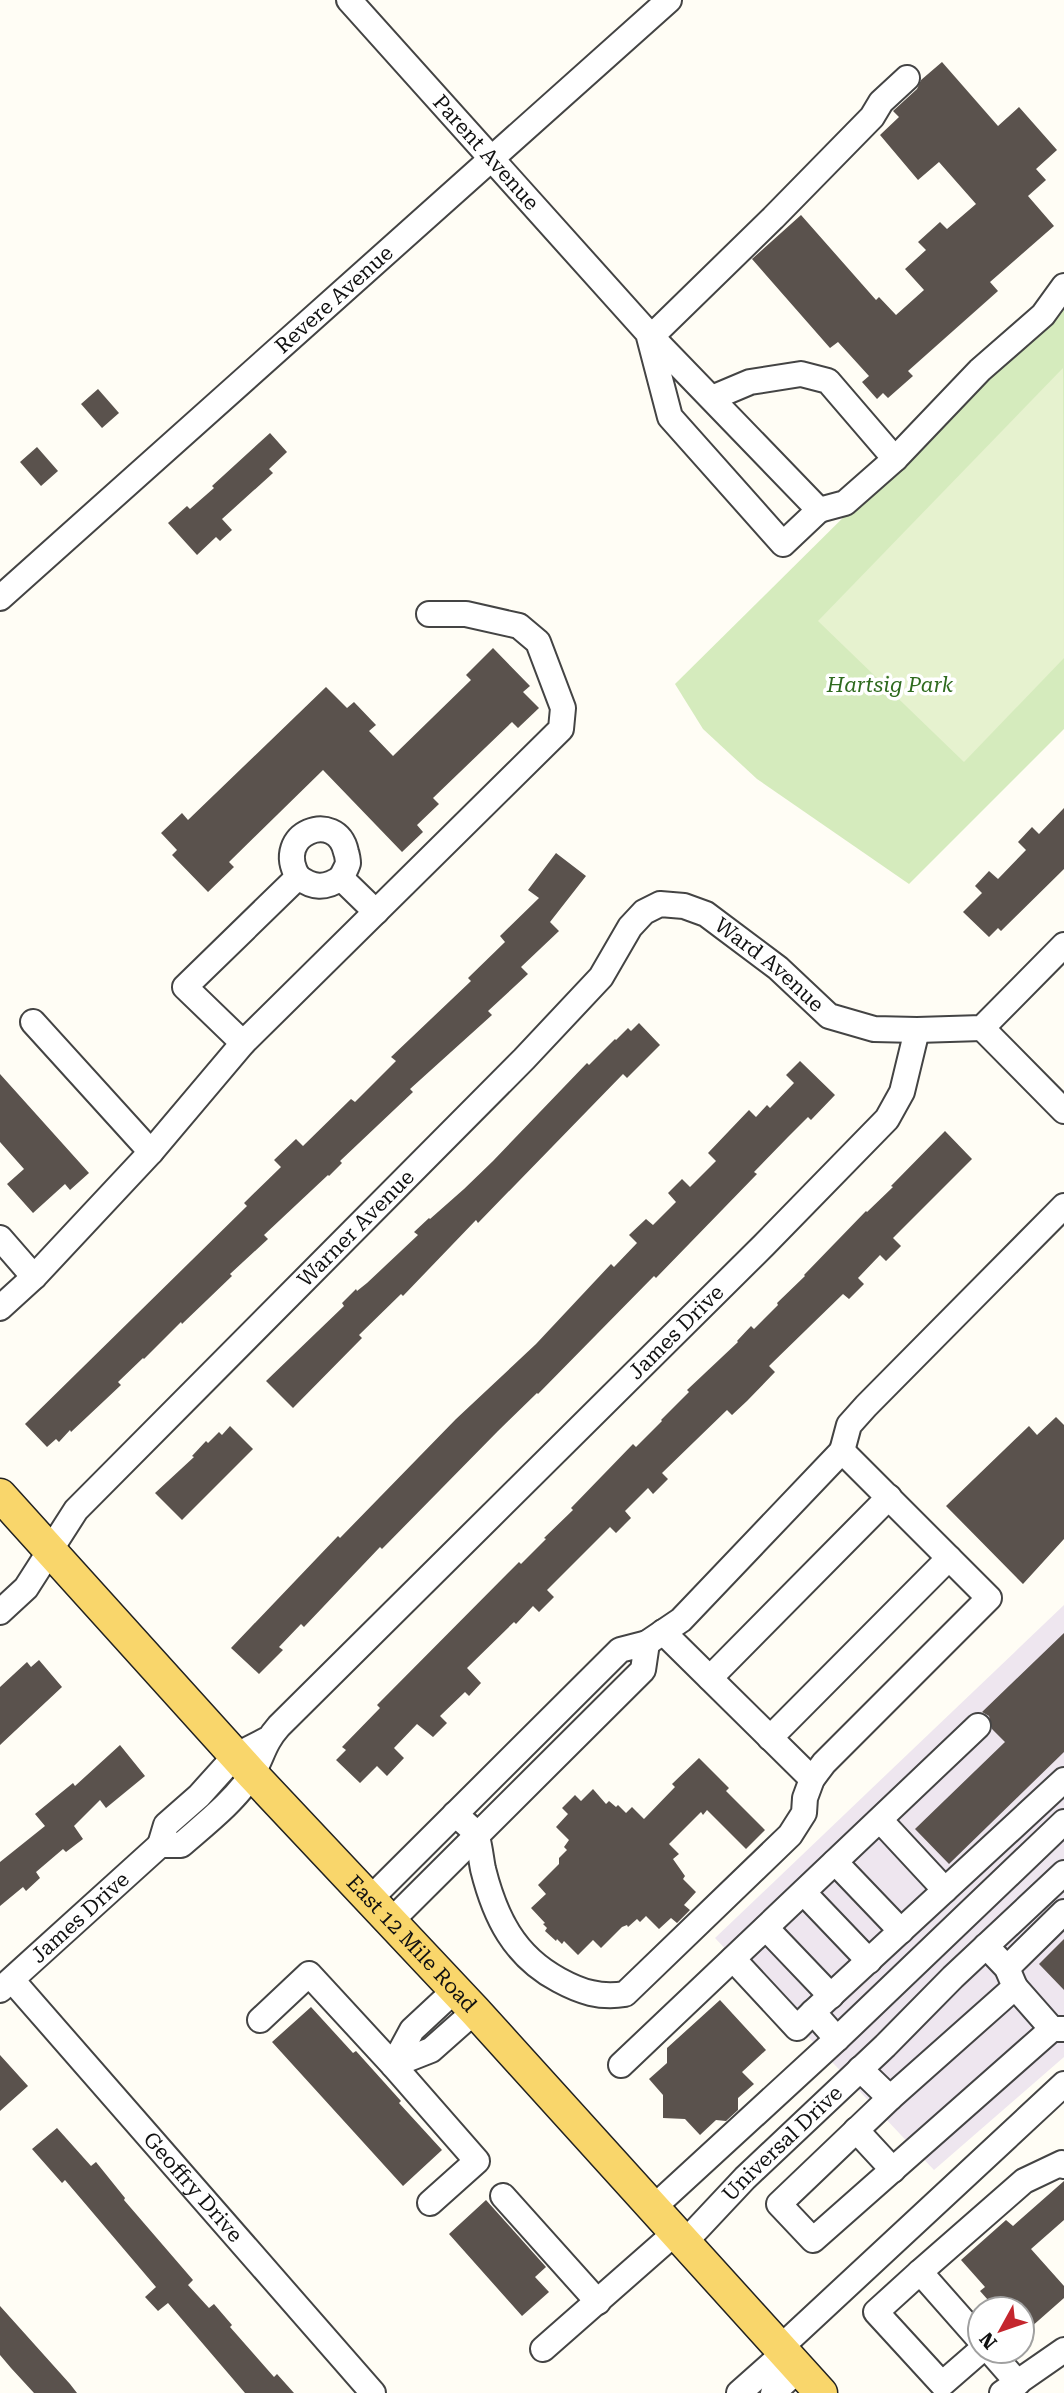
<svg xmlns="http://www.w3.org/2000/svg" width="1064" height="2393" font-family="'Roboto Serif',serif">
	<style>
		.industrial { fill: #eee6ef }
		.green { fill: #d5ebbd }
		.pitch { fill: #e6f2cf }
		.building { fill: #5a524d }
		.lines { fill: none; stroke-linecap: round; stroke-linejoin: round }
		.minor-casing { stroke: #444; stroke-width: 28 }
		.major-casing { stroke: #222; stroke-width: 35 }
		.minor { stroke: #fff; stroke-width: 24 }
		.major { stroke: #f9d66b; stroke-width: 32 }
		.labels { text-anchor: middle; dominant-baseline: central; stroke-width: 7; stroke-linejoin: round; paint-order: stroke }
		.street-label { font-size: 21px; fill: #111; stroke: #fff }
		.park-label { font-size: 21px; font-style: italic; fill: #2f6b1f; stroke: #fff }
	</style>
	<rect width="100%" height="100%" fill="#fffdf5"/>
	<path class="industrial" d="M1064 1605V2057L934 2170 715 1938Z"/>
	<path class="green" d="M1064 299V729L909 884 757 779 703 729 675 684Z"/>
	<path class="pitch" d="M1063 368 1064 658 964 762 818 621Z"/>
	<path class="building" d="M942 62 998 126 1019 107 1057 150 1036 169 1046 180 1028 196 1054 226 990 282 998 291 908 371 913 376 888 398 883 393 877 399 862 382 869 376 838 342 830 348 752 259 801 215 876 300 879 297 896 315 924 290 905 269 926 250 918 242 940 222 947 229 976 204 939 162 918 180 880 135 899 117 893 111 917 89 921 80Z
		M98 389 119 413 102 428 81 404Z
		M270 433 287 452 269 469 273 473 222 519 232 530 220 541 216 537 197 555 168 523 187 506 190 509 214 488 212 486Z
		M37 447 58 471 41 486 20 462Z
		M493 648 530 686 523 692 539 708 518 728 512 722 433 798 439 804 417 825 423 832 402 852 323 770 229 862 234 867 208 892 172 855 177 850 161 833 182 813 188 820 326 687 347 708 354 702 376 725 369 731 393 756 471 680 466 675Z
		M1064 808V869L1001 931 998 928 989 937 963 912 982 893 975 886 989 871 998 879 1026 850 1018 842 1032 827 1039 834Z
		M556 853 586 876 550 922 559 931 521 967 528 974 488 1011 492 1015 410 1089 413 1092 340 1161 342 1163 329 1176 328 1175 264 1235 268 1239 230 1274 232 1276 182 1324 181 1322 144 1359 143 1358 118 1382 121 1385 71 1432 70 1430 59 1442 56 1439 47 1447 25 1424 247 1206 244 1203 281 1167 274 1160 296 1139 303 1146 351 1099 355 1102 396 1061 391 1057 471 981 468 978 505 942 500 936 539 898 528 890Z
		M639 1023 660 1045 627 1078 623 1074 478 1223 476 1220 403 1296 401 1294 359 1335 362 1338 293 1408 266 1381 344 1306 342 1303 356 1289 357 1291 367 1283 418 1235 414 1232 429 1218 430 1219 464 1189 493 1161 587 1063 589 1065 615 1039 616 1040 628 1028 631 1031Z
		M800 1061 835 1095 811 1120 808 1117 788 1137 754 1172 757 1174 656 1278 654 1276 538 1394 537 1393 498 1431 382 1549 380 1547 304 1627 301 1624 279 1647 283 1650 259 1674 231 1648 338 1536 340 1538 456 1419 536 1344 611 1264 614 1267 637 1243 629 1235 646 1219 653 1225 676 1202 668 1193 682 1179 690 1187 716 1161 708 1153 749 1110 756 1117 767 1105 770 1108 794 1083 786 1075Z
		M0 1074 89 1173 70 1190 65 1184 33 1213 7 1184 24 1169 0 1142Z
		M945 1131 972 1159 893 1238 901 1246 886 1261 880 1255 858 1278 864 1284 849 1299 843 1294 769 1366 775 1372 747 1401 732 1415 727 1410 662 1473 668 1479 653 1494 648 1488 625 1511 631 1518 616 1533 610 1527 547 1590 554 1597 539 1612 533 1606 516 1624 514 1622 467 1668 481 1683 469 1696 465 1692 440 1716 447 1723 433 1737 417 1724 394 1748 404 1758 387 1776 377 1766 360 1783 336 1760 346 1750 342 1747 380 1708 377 1705 519 1562 521 1564 546 1539 544 1538 573 1510 571 1508 633 1444 636 1447 662 1421 661 1420 689 1392 687 1390 738 1342 737 1341 751 1326 754 1329 778 1305 777 1303 805 1276 804 1275 866 1211 867 1212 893 1187 891 1186Z
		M1056 1417 1064 1425V1539L1023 1584 946 1506 1029 1426 1037 1435Z
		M230 1426 253 1449 182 1520 155 1493 194 1457 192 1456 206 1441 208 1443 219 1432 222 1435Z
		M1064 1633V1752L949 1864 915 1829 1005 1742 992 1729 989 1716 982 1712Z
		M39 1660 62 1687 0 1745V1687L27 1662 31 1667Z
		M120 1745 145 1776 106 1808 100 1800 74 1826 83 1839 66 1852 63 1849 36 1872 40 1878 26 1891 23 1887 0 1906V1862L45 1826 35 1814 73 1783 75 1786Z
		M699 1758 729 1788 726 1791 765 1830 746 1849 707 1810 703 1815 701 1812 669 1844 679 1854 673 1859 685 1876 683 1879 696 1892 684 1905 690 1910 677 1923 671 1918 659 1929 646 1916 640 1922 637 1919 628 1927 627 1925 622 1927 601 1948 593 1940 578 1955 564 1941 562 1944 557 1939 556 1941 545 1931 547 1928 543 1924 545 1923 531 1908 546 1894 538 1885 559 1864V1858L567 1850 564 1847 569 1840 556 1827 568 1814 562 1808 575 1795 581 1801 593 1789 606 1804 609 1801 616 1807 618 1805 626 1813 632 1807 644 1819 675 1787 672 1784Z
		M1064 1939V1990L1039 1964Z
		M720 2000 766 2050 742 2072 754 2084 738 2098V2110L726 2121 716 2120 700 2135 685 2119 663 2118V2095L649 2079 667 2063V2048Z
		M311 2007 353 2053 356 2051 401 2101 399 2103 442 2150 403 2186 272 2042Z
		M0 2055 28 2086 0 2111Z
		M57 2128 91 2166 96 2162 125 2198 124 2200 193 2280 188 2285 209 2308 214 2304 232 2325 230 2327 274 2377 277 2374 294 2393H245L168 2303 158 2311 145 2297 156 2287 65 2180 62 2183 32 2149Z
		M1064 2181V2220L1031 2249 1064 2286V2298L1022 2335V2309H996L980 2291 985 2287 961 2260 1006 2220 1013 2226Z
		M486 2200 546 2267 535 2277 549 2292 522 2316 449 2234Z
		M0 2306 70 2384 77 2393H34L11 2368 0 2355Z"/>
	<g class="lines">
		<defs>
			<g id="minor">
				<path id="s1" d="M349 0 648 333 819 510 783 544 670 417 648 333"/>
				<path d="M651 337 773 218 872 117 881 102 907 78"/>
				<path d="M712 398 750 382 801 374 828 381 895 459"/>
				<path d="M819 510 845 503 895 459 980 370 1043 315 1064 286"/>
				<path id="s2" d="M0 598 669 0"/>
				<path d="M298 877C272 833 337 809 346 852 347 854 348 861 348 863 347 867 343 874 341 878"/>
				<path d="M33 1022 151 1152"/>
				<path d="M982 1028 1064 1111"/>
				<path d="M243 1043 185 987 298 877C313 888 325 889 341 878L376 912"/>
				<path d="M0 1238 34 1277"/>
				<path d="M0 1308 34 1277 151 1152 243 1043 561 729 563 708 538 642 519 626 466 614H429"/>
				<path d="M842 1451 849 1425 866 1406 1064 1206"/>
				<path id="s3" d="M0 1612 26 1588 76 1510 524 1059 601 977 630 927 644 912 660 904 684 906 706 914 778 968 829 1016 874 1029 917 1030 982 1028 1064 945"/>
				<path d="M663 1632 812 1779"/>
				<path d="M710 1678 889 1497"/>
				<path d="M770 1738 949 1558"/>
				<path id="s4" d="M268 1739 235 1756 199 1796 166 1825 160 1845H181C205 1824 235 1801 252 1774 263 1756 263 1744 279 1726L764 1245 887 1119 902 1092 917 1030"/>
				<path d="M455 1814C461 1820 474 1829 477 1837 480 1847 481 1859 483 1869 495 1917 514 1956 559 1980 581 1992 600 1998 625 1994L790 1835 804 1813 805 1798 812 1779 824 1763 989 1598 842 1451 681 1620 647 1643"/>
				<path d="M880 1820 945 1890"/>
				<path d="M835 1862 901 1931"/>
				<path d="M804 1893 869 1961"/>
				<path d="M370 1899 620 1650 647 1643 643 1670 391 1921"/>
				<path d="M766 1928 831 1996"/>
				<path d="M733 1959 797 2028 813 2012"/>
				<path d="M1007 1968 1064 1912"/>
				<path id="s5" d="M12 1980 373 2393"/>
				<path d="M1015 1987 1052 2029"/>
				<path id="s6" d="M0 1990 160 1845"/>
				<path d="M260 2020 309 1974 393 2065 412 2030 455 1990"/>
				<path d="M837 2039 813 2012 1064 1780"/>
				<path d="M621 2065 978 1726"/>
				<path d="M860 2069 890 2098 1015 1987 1007 1968 986 1946"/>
				<path d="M890 2098 779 2204 813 2240 1052 2029H1064"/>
				<path d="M856 2130 893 2170"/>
				<path d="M503 2196 598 2302"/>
				<path d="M430 2203 477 2161 393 2065 431 2050 475 2011"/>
				<path d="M653 2208 837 2039 1064 1822"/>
				<path id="s7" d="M684 2243 745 2178 885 2046 953 1977 1064 1873"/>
				<path d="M920 2272 876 2312 942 2384 980 2351"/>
				<path d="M980 2340 920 2272 1024 2181 1062 2163 1064 2166"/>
				<path d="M780 2348 1064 2084"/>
				<path d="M543 2349 675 2233"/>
				<path d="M990 2351 1018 2383"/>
				<path d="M739 2393 784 2353"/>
				<path d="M773 2393 799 2369"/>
				<path d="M1002 2393 1064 2350"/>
			</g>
			<g id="major">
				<path id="s8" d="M0 1495 252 1774 475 2011 821 2393"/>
			</g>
		</defs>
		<use href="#minor" class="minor-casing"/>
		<use href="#major" class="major-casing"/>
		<use href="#minor" class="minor"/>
		<use href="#major" class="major"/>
	</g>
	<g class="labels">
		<g class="street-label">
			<text stroke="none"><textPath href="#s1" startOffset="205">Parent Avenue</textPath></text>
			<text stroke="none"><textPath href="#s2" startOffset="448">Revere Avenue</textPath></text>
			<text stroke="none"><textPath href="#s3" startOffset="1101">Ward Avenue</textPath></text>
			<text stroke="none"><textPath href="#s3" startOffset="525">Warner Avenue</textPath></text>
			<text stroke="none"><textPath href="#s4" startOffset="892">James Drive</textPath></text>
			<text stroke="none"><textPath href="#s6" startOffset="108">James Drive</textPath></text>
			<text stroke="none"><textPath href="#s8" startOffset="609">East 12 Mile Road</textPath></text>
			<text stroke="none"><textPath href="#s7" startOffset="140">Universal Drive</textPath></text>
			<text stroke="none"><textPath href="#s5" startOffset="275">Geoffry Drive</textPath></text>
		</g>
		<g class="park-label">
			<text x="890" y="685">Hartsig Park</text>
		</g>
	</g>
	<g transform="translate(1001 2330) rotate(230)"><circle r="33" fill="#ffffff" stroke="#a0a0a0" stroke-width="2"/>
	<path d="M0-5L12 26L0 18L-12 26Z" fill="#c4262e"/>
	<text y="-10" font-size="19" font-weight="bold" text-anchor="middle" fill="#111111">N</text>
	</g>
</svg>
